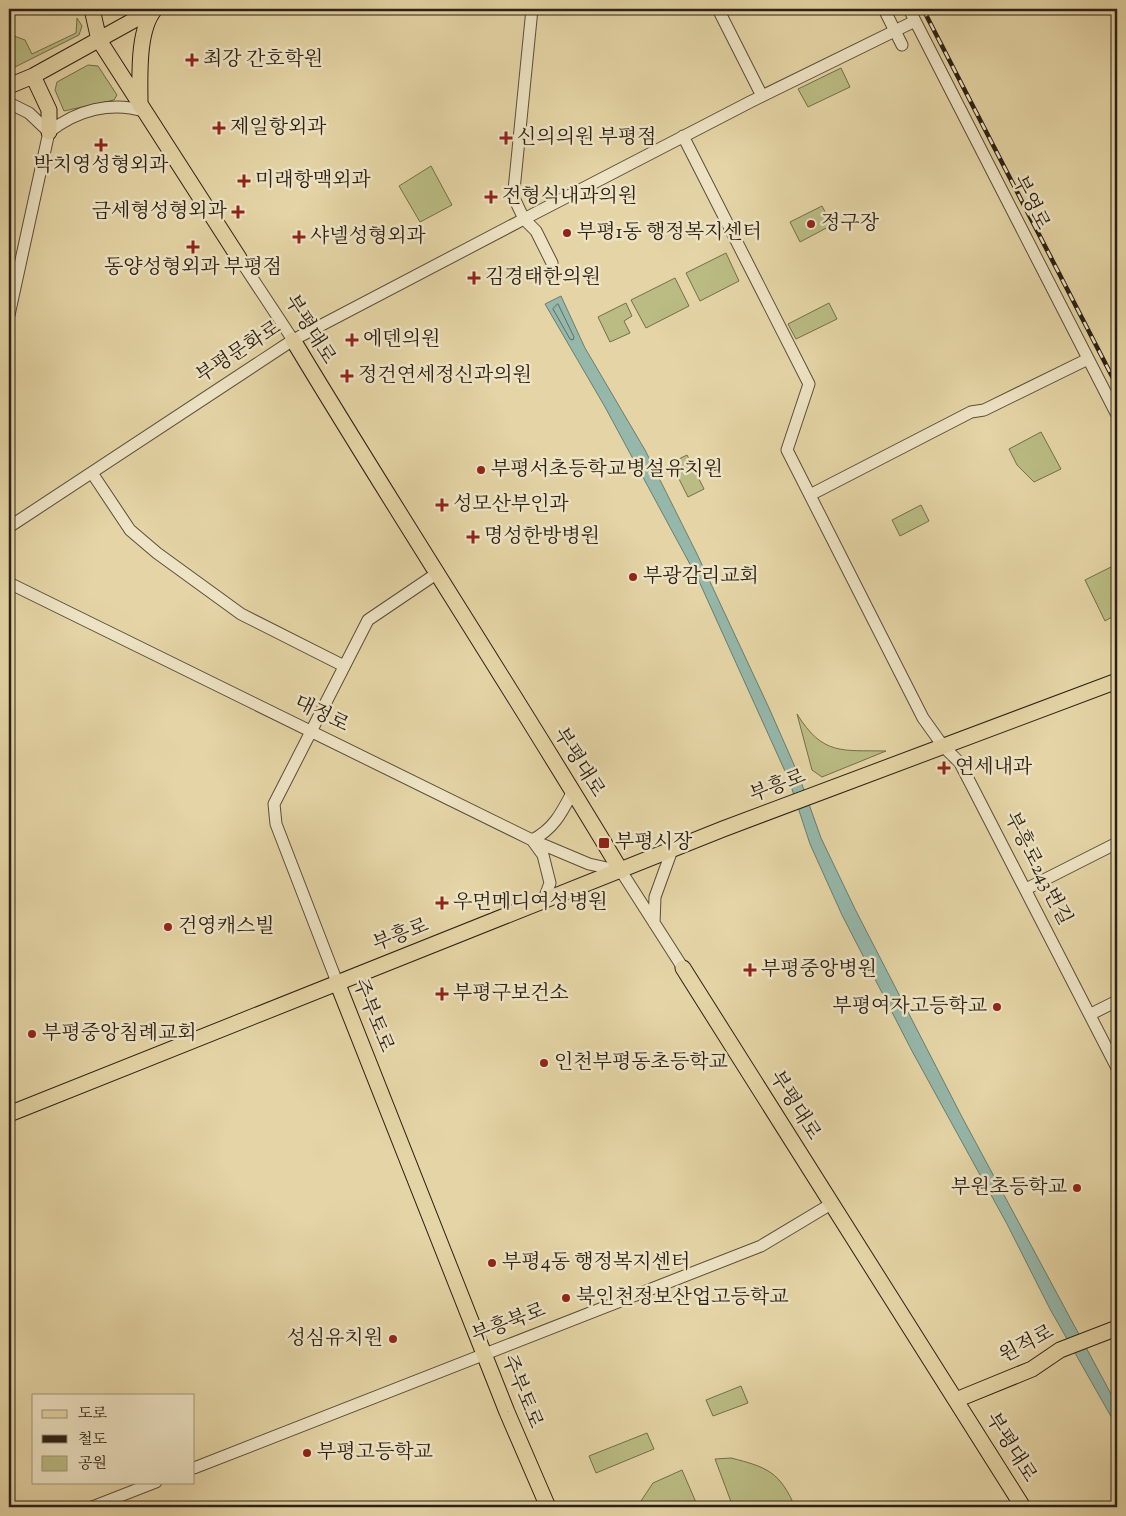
<svg xmlns="http://www.w3.org/2000/svg" width="1126" height="1516" font-family="'Sorts Mill Goudy','Noto Serif KR',serif">
	<style>
		.green { fill: #babc83; stroke: #726e4c }
		.water { fill: #96b8ab; stroke: #6b7c6f }
		.lines { fill: none; stroke-linecap: round; stroke-linejoin: round }
		.shore { stroke: #606c60; stroke-width: 1 }
		.minor-casing { stroke: #5a4e39; stroke-width: 13 }
		.major-casing { stroke: #2b2115; stroke-width: 17 }
		.minor { stroke: #eee4c5; stroke-width: 11 }
		.major { stroke: #e5d5a6; stroke-width: 15 }
		.rail-casing { stroke: #2b2115; stroke-width: 4.5 }
		.rail { stroke: #eee4c5; stroke-width: 2.5; stroke-dasharray: 8; stroke-linecap: butt }
		.poi-dot { fill: #8f2418; stroke: #eee4c5; stroke-width: 2 }
		.labels { text-anchor: middle; dominant-baseline: central; stroke-width: 5; stroke-linejoin: round; paint-order: stroke }
		.poi-label { font-size: 20px; fill: #2b2115; stroke: #eee4c5; text-anchor: start }
		.street-label { font-size: 20px; fill: #2b2115; stroke: #eee4c5 }
	</style>
	<rect width="100%" height="100%" fill="#e5d5a6"/>
	<filter id="stains"><feTurbulence type="fractalNoise" baseFrequency=".004" numOctaves="4"/><feColorMatrix values="0 0 0 0 .2 0 0 0 0 .09 0 0 0 0 .02 0 0 0 .5 -.17"/></filter>
	<radialGradient id="worn" r=".72"><stop offset=".6" stop-color="#630" stop-opacity="0"/><stop offset="1" stop-color="#630" stop-opacity=".3"/></radialGradient>
	<path class="green" d="M77 18 82 26 79 35 9 70V34L25 40 32 54 76 33Z
		M88 65 98 66 117 95 114 100 64 111 55 90 57 82Z
		M841 68 850 87 808 107 798 89Z
		M431 166 452 205 420 222 399 186Z
		M822 206 832 225 800 242 790 222Z
		M726 253 739 281 700 301 686 273Z
		M675 278 689 306 646 328 631 300Z
		M626 303 632 316 624 321 630 333 610 342 598 317Z
		M829 303 837 319 796 339 788 324Z
		M1041 432 1061 469 1034 482 1017 465 1009 449Z
		M687 455 704 489 688 497 671 463Z
		M921 505 929 521 900 536 892 520Z
		M1111 567 1117 580V614L1105 621 1085 580Z
		M797 714C823 756 842 750 886 751L822 777 812 770Z
		M741 1386 748 1403 713 1416 706 1400Z
		M647 1433 654 1449 596 1473 589 1456Z
		M731 1458C767 1467 780 1472 795 1507H733L715 1459Z
		M682 1470 698 1507H637L653 1483Z"/>
	<path class="water" d="M561 296 585 348 645 450 697 554 769 708 799 776 821 838 855 909 962 1117 1117 1405V1427L1050 1309 1007 1224 912 1051 842 915 810 844 789 780 698 579 605 407 545 304Z"/>
	<g class="lines">
		<path class="shore" d="M558 304 574 337 573 340 570 339 553 309Z"/>
		<defs>
			<path id="minor" d="M718 9 762 96
				M884 9 902 45
				M909 9 1117 415
				M9 103 29 113 49 132
				M49 132C77 110 111 101 144 111
				M683 136 809 384 787 450 923 718 943 746 960 763 1117 1068
				M239 258 293 340
				M552 263 536 231 524 219 750 102 915 21
				M9 315 49 132
				M92 473 130 530 157 553 241 614 344 666
				M810 495 971 412 984 410 1088 359
				M9 527 293 340 524 219 514 198V190L532 9
				M9 583 532 840 589 864 621 871 683 968
				M1026 889 1117 843
				M543 902 550 883 543 855 532 840C554 829 562 812 573 791
				M654 923 655 897 672 850
				M337 982 276 824 274 804 368 620 436 574
				M1091 1014 1117 1001
				M194 1468 761 1246 831 1204
				M92 1507 156 1482"/>
			<path id="major" d="M92 9 99 40 239 258
				M33 76 49 110V132
				M9 86 33 76 154 9
				M140 105C140 78 137 30 155 9
				M293 340C400 518 514 692 621 871
				M683 968 1023 1507
				M337 982 507 1412 548 1507
				M9 1114 723 829 1117 681
				M956 1400 1032 1369 1060 1350 1117 1328"/>
		</defs>
		<use href="#minor" class="minor-casing"/>
		<use href="#major" class="major-casing"/>
		<use href="#minor" class="minor"/>
		<use href="#major" class="major"/>
		<defs>
			<path id="rail" d="M923 9 1117 386"/>
		</defs>
		<use href="#rail" class="rail-casing"/>
		<use href="#rail" class="rail"/>
	</g>
	<g class="poi-dot">
		<path d="M189.5 52.5h5v5h5v5h-5v5h-5v-5h-5v-5h5z"/>
		<path d="M216.5 120.5h5v5h5v5h-5v5h-5v-5h-5v-5h5z"/>
		<path d="M503.5 130.5h5v5h5v5h-5v5h-5v-5h-5v-5h5z"/>
		<path d="M98.5 137.5h5v5h5v5h-5v5h-5v-5h-5v-5h5z"/>
		<path d="M241.5 173.5h5v5h5v5h-5v5h-5v-5h-5v-5h5z"/>
		<path d="M488.5 189.5h5v5h5v5h-5v5h-5v-5h-5v-5h5z"/>
		<path d="M235.5 204.5h5v5h5v5h-5v5h-5v-5h-5v-5h5z"/>
		<circle cx="811" cy="224" r="5"/>
		<circle cx="567" cy="233" r="5"/>
		<path d="M296.5 229.5h5v5h5v5h-5v5h-5v-5h-5v-5h5z"/>
		<path d="M190.5 239.5h5v5h5v5h-5v5h-5v-5h-5v-5h5z"/>
		<path d="M471.5 270.5h5v5h5v5h-5v5h-5v-5h-5v-5h5z"/>
		<path d="M349.5 332.5h5v5h5v5h-5v5h-5v-5h-5v-5h5z"/>
		<path d="M344.5 368.5h5v5h5v5h-5v5h-5v-5h-5v-5h5z"/>
		<circle cx="481" cy="470" r="5"/>
		<path d="M439.5 497.5h5v5h5v5h-5v5h-5v-5h-5v-5h5z"/>
		<path d="M470.5 529.5h5v5h5v5h-5v5h-5v-5h-5v-5h5z"/>
		<circle cx="633" cy="577" r="5"/>
		<path d="M941.5 760.5h5v5h5v5h-5v5h-5v-5h-5v-5h5z"/>
		<rect x="598" y="837" width="12" height="12" rx="2.5"/>
		<path d="M439.5 895.5h5v5h5v5h-5v5h-5v-5h-5v-5h5z"/>
		<circle cx="168" cy="927" r="5"/>
		<path d="M747.5 962.5h5v5h5v5h-5v5h-5v-5h-5v-5h5z"/>
		<path d="M439.5 986.5h5v5h5v5h-5v5h-5v-5h-5v-5h5z"/>
		<circle cx="997" cy="1007" r="5"/>
		<circle cx="32" cy="1034" r="5"/>
		<circle cx="544" cy="1063" r="5"/>
		<circle cx="1077" cy="1188" r="5"/>
		<circle cx="492" cy="1263" r="5"/>
		<circle cx="566" cy="1298" r="5"/>
		<circle cx="393" cy="1339" r="5"/>
		<circle cx="307" cy="1453" r="5"/>
	</g>
	<g class="labels">
		<g class="poi-label">
			<text x="203" y="60">최강 간호학원</text>
			<text x="230" y="128">제일항외과</text>
			<text x="517" y="138">신의의원 부평점</text>
			<text x="101" y="166" text-anchor="middle">박치영성형외과</text>
			<text x="255" y="181">미래항맥외과</text>
			<text x="502" y="197">전형식내과의원</text>
			<text x="227" y="212" text-anchor="end">금세형성형외과</text>
			<text x="821" y="224">정구장</text>
			<text x="577" y="233">부평1동 행정복지센터</text>
			<text x="310" y="237">샤넬성형외과</text>
			<text x="193" y="268" text-anchor="middle">동양성형외과 부평점</text>
			<text x="485" y="278">김경태한의원</text>
			<text x="363" y="340">에덴의원</text>
			<text x="358" y="376">정건연세정신과의원</text>
			<text x="491" y="470">부평서초등학교병설유치원</text>
			<text x="453" y="505">성모산부인과</text>
			<text x="484" y="537">명성한방병원</text>
			<text x="643" y="577">부광감리교회</text>
			<text x="955" y="768">연세내과</text>
			<text x="615" y="843">부평시장</text>
			<text x="453" y="903">우먼메디여성병원</text>
			<text x="178" y="927">건영캐스빌</text>
			<text x="761" y="970">부평중앙병원</text>
			<text x="453" y="994">부평구보건소</text>
			<text x="987" y="1007" text-anchor="end">부평여자고등학교</text>
			<text x="42" y="1034">부평중앙침례교회</text>
			<text x="554" y="1063">인천부평동초등학교</text>
			<text x="1067" y="1188" text-anchor="end">부원초등학교</text>
			<text x="502" y="1263">부평4동 행정복지센터</text>
			<text x="576" y="1298">북인천정보산업고등학교</text>
			<text x="383" y="1339" text-anchor="end">성심유치원</text>
			<text x="317" y="1453">부평고등학교</text>
		</g>
		<g class="street-label">
			<text transform="translate(1030 203) rotate(63)">부영로</text>
			<text transform="translate(309 330) rotate(58)">부평대로</text>
			<text transform="translate(239 353) rotate(-33)">부평문화로</text>
			<text transform="translate(321 715) rotate(26)">대정로</text>
			<text transform="translate(578 763) rotate(58)">부평대로</text>
			<text transform="translate(778 787) rotate(-21)">부흥로</text>
			<text transform="translate(1037 869) rotate(63)">부흥로243번길</text>
			<text transform="translate(401 936) rotate(-21)">부흥로</text>
			<text transform="translate(372 1016) rotate(68)">주부토로</text>
			<text transform="translate(794 1106) rotate(58)">부평대로</text>
			<text transform="translate(509 1324) rotate(-21)">부흥북로</text>
			<text transform="translate(1027 1345) rotate(-28)">원적로</text>
			<text transform="translate(521 1392) rotate(68)">주부토로</text>
			<text transform="translate(1010 1448) rotate(58)">부평대로</text>
		</g>
	</g>
	<rect width="1126" height="1516" fill="none" stroke="#e5d5a6" stroke-width="30"/>
	<rect x="10" y="10" width="1106" height="1496" fill="none" stroke="#2b2115" stroke-width="2.5"/>
	<rect x="15" y="15" width="1096" height="1486" fill="none" stroke="#2b2115"/>
	<rect x="32" y="1394" width="162" height="90" fill="#eee4c5" stroke="#a0967f"/>
	<rect x="42" y="1410" width="25" height="8" fill="#e5d5a6" stroke="#a0967f"/>
	<text x="78" y="1418" font-size="15" fill="#2b2115">도로</text>
	<rect x="42" y="1435" width="25" height="8" fill="#2b2115" stroke="#a0967f"/>
	<text x="78" y="1444" font-size="15" fill="#2b2115">철도</text>
	<rect x="42" y="1456" width="25" height="15" fill="#babc83" stroke="#a0967f"/>
	<text x="78" y="1468" font-size="15" fill="#2b2115">공원</text>
	<rect width="100%" height="100%" filter="url(#stains)"/>
	<rect width="100%" height="100%" fill="url(#worn)"/>
</svg>
